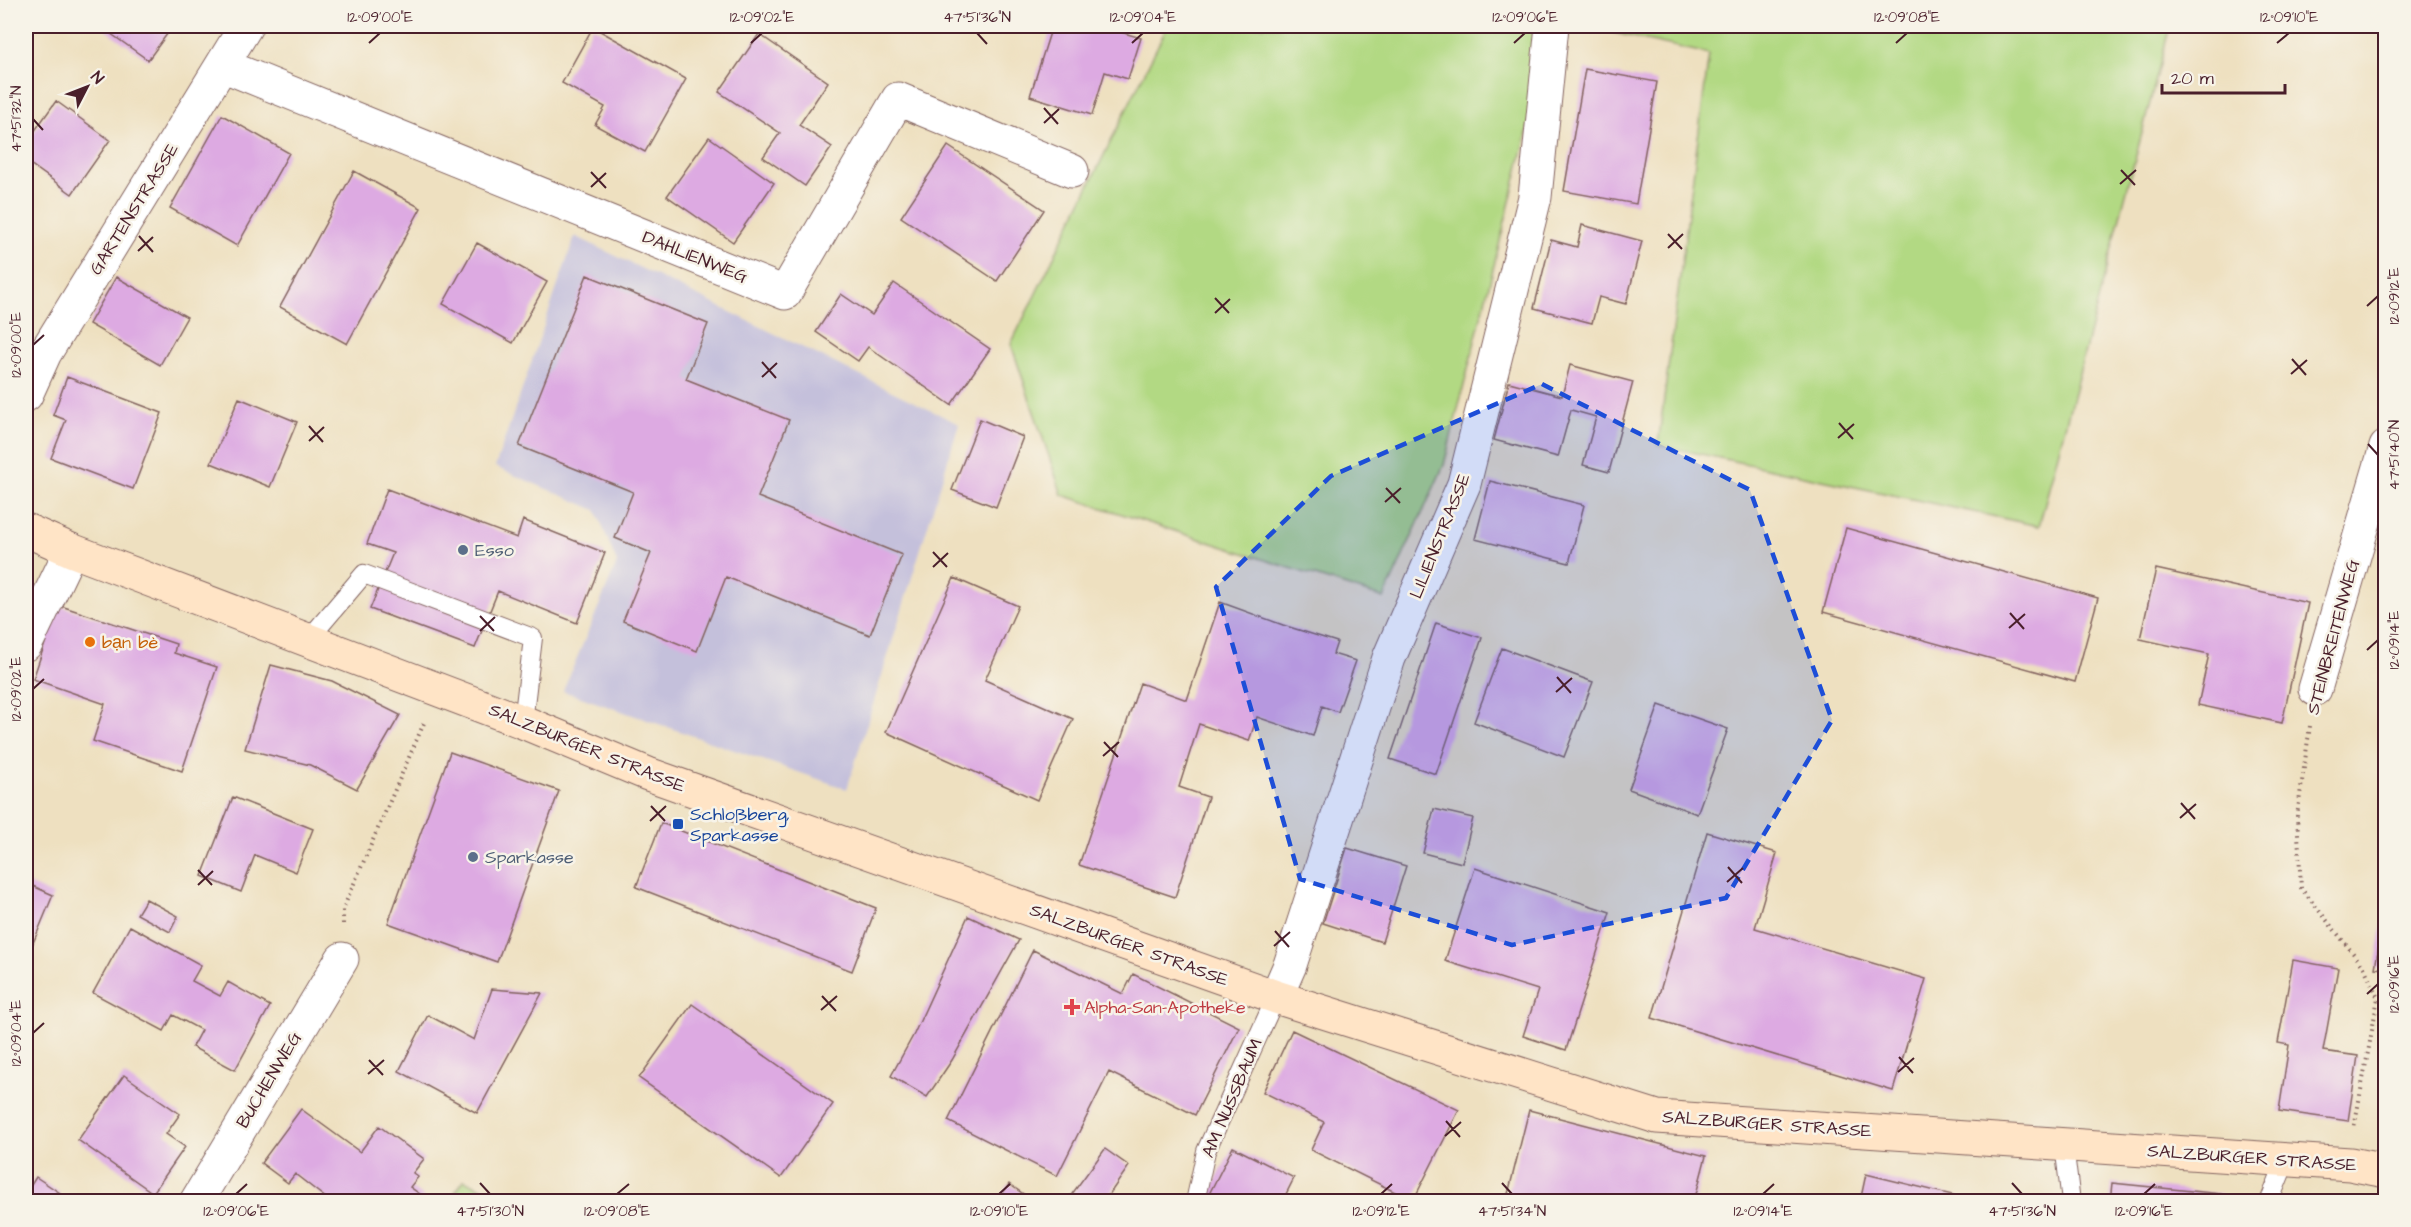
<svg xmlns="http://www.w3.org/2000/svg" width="2411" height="1227" font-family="'Architects Daughter',sans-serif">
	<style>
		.industrial { fill: #c4c0db }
		.green { fill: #b2d983; stroke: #7e7c57; stroke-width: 1.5 }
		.building { fill: #ddaae2 }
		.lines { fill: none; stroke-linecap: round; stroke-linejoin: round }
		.lane-casing { stroke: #83635f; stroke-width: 20 }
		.street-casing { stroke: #83635f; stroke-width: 35 }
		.secondary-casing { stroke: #83635f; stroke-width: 35 }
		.path { stroke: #83635f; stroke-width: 4; stroke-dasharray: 1.5 4.5; stroke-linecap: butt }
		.lane { stroke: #fff; stroke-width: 18 }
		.street { stroke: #fff; stroke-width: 33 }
		.secondary { stroke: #ffe4c6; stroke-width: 33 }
		.marked { fill: #1d4ed8; fill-opacity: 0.2; stroke: #1d4ed8; stroke-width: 4.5; stroke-dasharray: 12 8; stroke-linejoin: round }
		.ticks { fill: none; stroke: #4a1f2b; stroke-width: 2 }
		.service-dot { fill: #5c6f8a; stroke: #f7f3e8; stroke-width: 2 }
		.food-dot { fill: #e8710a; stroke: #f7f3e8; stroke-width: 2 }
		.transit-dot { fill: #1a4fb4; stroke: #f7f3e8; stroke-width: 2 }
		.health-dot { fill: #e0444e; stroke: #f7f3e8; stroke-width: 2 }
		.labels { text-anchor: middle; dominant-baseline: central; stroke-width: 5; stroke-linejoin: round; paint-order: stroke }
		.street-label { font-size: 18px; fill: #4a1f2b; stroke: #f7f3e8 }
		.service-label { font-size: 18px; fill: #4e5e75; stroke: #f7f3e8; text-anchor: start }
		.food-label { font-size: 18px; fill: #c56008; stroke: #f7f3e8; text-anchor: start }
		.transit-label { font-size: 18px; fill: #164399; stroke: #f7f3e8; text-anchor: start }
		.health-label { font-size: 18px; fill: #be3a42; stroke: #f7f3e8; text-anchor: start }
		.neatline { fill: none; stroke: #4a1f2b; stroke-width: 2 }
		.ticks-label { font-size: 15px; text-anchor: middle; fill: #4a1f2b }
	</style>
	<rect width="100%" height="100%" fill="#f7f3e8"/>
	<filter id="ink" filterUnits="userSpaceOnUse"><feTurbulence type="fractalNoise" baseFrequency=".0167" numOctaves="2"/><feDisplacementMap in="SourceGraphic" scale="12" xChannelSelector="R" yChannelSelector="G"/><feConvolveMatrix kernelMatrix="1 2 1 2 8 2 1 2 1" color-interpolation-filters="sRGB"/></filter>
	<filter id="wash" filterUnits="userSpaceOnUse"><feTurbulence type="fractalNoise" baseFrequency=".008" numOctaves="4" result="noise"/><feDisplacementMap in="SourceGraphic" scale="24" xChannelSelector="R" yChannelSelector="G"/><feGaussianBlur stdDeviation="1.35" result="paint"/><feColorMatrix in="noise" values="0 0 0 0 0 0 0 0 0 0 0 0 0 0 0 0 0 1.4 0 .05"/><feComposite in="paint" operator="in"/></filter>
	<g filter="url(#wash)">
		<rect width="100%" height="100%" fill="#eee0c0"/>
		<path class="industrial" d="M575 236 959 424 847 789 563 691 617 563 596 510 495 467Z"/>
		<path class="green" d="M1157 26H1554L1444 465 1384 598 1062 495 1011 344 1165 31Z
			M1584 26H2170L2039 526 1658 445 1709 54Z
			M464 1180 510 1201H449Z"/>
		<g id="blocks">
			<path class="building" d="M100 26H173L148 60Z
				M1052 26H1100L1141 38 1128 79 1105 72 1092 115 1030 96Z
				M593 27 686 79 645 152 595 125 605 107 562 83Z
				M759 34 828 82 799 125 832 147 805 186 763 157 780 133 719 92Z
				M1585 69 1657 82 1636 204 1564 191Z
				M56 101 110 140 72 194 26 161V143Z
				M222 115 289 153 237 246 170 208Z
				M709 137 774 183 733 242 667 196Z
				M948 146 1044 210 997 281 901 217Z
				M354 171 421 208 347 344 280 307Z
				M1582 225 1642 241 1626 304 1599 297 1592 323 1534 308 1551 240 1577 247Z
				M477 243 547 282 513 343 443 304Z
				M587 275 708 324 686 379 789 420 758 497 902 555 870 635 726 577 697 651 623 621 651 553 615 538 633 492 519 446Z
				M116 277 187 317 160 365 89 324Z
				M894 283 990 349 951 405 868 347 858 361 816 332 841 294 872 315Z
				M1570 365 1633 382 1609 472 1583 465 1596 417 1571 410 1558 457 1494 440 1509 382 1562 396Z
				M67 377 162 413 133 489 51 458 66 420 53 415Z
				M239 398 297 422 270 487 211 463Z
				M980 419 1023 437 996 507 952 490Z
				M1490 481 1584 505 1569 563 1475 539Z
				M387 489 517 538 523 520 605 553 577 623 498 591 475 648 370 609 393 553 367 544Z
				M1846 528 2098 598 2075 682 1823 612Z
				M2156 569 2308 603 2282 723 2198 705 2209 654 2140 639Z
				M954 578 1018 606 985 680 1073 719 1037 800 886 732Z
				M1220 602 1283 625 1337 642 1333 654 1356 661 1338 712 1322 706 1313 736 1257 717 1249 741 1199 724 1179 787 1208 797 1175 897 1079 865 1140 683 1187 700Z
				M58 605 176 644 174 653 217 667 182 771 93 741 105 704 33 679Z
				M1436 623 1482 638 1436 774 1390 759Z
				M1502 648 1593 682 1564 757 1474 722Z
				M271 665 332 681 400 715 357 789 310 765 245 749Z
				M1659 705 1728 729 1697 814 1629 789Z
				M450 752 559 791 497 962 388 923Z
				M233 797 313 829 296 872 255 855 241 892 202 876Z
				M1434 809 1473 818 1462 863 1423 853Z
				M661 823 876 908 852 971 636 887Z
				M1707 832 1777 853 1755 928 1926 979 1893 1091 1652 1018Z
				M1347 848 1406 866 1382 942 1323 923Z
				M1475 868 1610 912 1566 1050 1523 1036 1538 990 1445 961Z
				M26 883 53 895 26 960Z
				M146 899 178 916 170 932 137 914Z
				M968 916 1019 940 952 1060 927 1097 891 1076 914 1034Z
				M2384 916 2386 917V969L2375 968Z
				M130 926 201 965 192 981 220 996 228 982 270 1006 235 1070 192 1047 201 1030 173 1015 164 1031 93 993Z
				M1033 950 1123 994 1133 974 1239 1027 1195 1115 1109 1072 1057 1176 948 1121Z
				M2293 960 2338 968 2323 1051 2358 1056 2348 1121 2279 1111 2289 1045 2278 1043Z
				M492 989 542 993 477 1113 399 1071 428 1015 474 1040Z
				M692 1004 833 1104 781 1178 639 1078Z
				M1292 1030 1459 1110 1413 1201 1311 1150 1324 1122 1263 1092Z
				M124 1075 180 1114 166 1134 185 1147 153 1193 78 1140Z
				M301 1109 360 1152 379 1126 424 1159 413 1173 418 1177 410 1187 424 1197 420 1202H331L295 1174 288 1183 261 1163Z
				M1529 1110 1706 1156 1694 1202H1506Z
				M1233 1147 1294 1178 1282 1202H1205Z
				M1105 1149 1129 1166 1104 1202H1074L1069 1198Z
				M1866 1174 1977 1201V1202H1860Z
				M36 1177 60 1193 56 1199 61 1202H26V1193Z
				M2112 1183 2221 1194 2220 1202H2110Z
				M1009 1184 1035 1202H997Z"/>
		</g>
	</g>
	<g filter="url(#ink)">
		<use href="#blocks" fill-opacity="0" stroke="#83635f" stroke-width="1.5"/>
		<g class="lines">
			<defs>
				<path id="lane" d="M308 640 364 574 533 638 523 722
					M2064 1145 2071 1202
					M1195 1202 1206 1151 1276 997
					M2269 1202 2286 1160"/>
				<path id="street" d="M222 65 785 293 898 99 1072 171
					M26 395 45 353 246 26
					M26 644 71 550
					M2315 689 2386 447
					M1276 997 1290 965 1389 658 1464 484 1535 197 1552 26
					M196 1202 342 959"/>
				<path id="secondary" d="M26 530 71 550 523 722 648 774 1276 997 1657 1117 2350 1164 2386 1171"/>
			</defs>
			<use href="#lane" class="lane-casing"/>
			<use href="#street" class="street-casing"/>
			<use href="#secondary" class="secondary-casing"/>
			<path class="path" d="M2310 726 2297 816 2301 888 2364 967 2378 998 2354 1128
				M343 924V909L424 723"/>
			<use href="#lane" class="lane"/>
			<use href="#street" class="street"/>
			<use href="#secondary" class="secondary"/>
		</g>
	</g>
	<path class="marked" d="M1542 384 1750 490 1832 720 1726 898 1512 945 1300 879 1216 587 1331 476Z"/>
	<path class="ticks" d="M977 33 987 44M369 43 380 33M751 43 762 33M1132 43 1143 33M1514 43 1525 33M1896 43 1907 33M2277 43 2289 33M1044 108 1058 124M33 119 43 130M1044 123 1059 109M2121 170 2135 185M591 172 606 188M2120 184 2136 170M591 187 606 173M1668 234 1682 249M139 236 153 252M1668 248 1683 234M138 251 153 237M1215 298 1229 313M2367 306 2378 296M1215 313 1230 299M33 345 44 335M2292 359 2306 375M762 362 776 378M2291 374 2307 360M762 377 777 363M1839 423 1853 439M309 426 323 442M1838 438 1854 424M309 441 324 427M2368 444 2378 455M1386 488 1400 503M1385 502 1401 488M933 552 947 567M933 567 948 553M2010 613 2024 629M480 616 494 631M2009 628 2025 614M480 631 495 617M2367 650 2378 640M1557 677 1571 693M33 689 44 679M1556 692 1572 678M1104 742 1118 757M1103 756 1119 742M2181 803 2195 819M651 806 665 821M2180 818 2196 804M650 821 666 806M1728 867 1742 883M198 870 212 885M1727 882 1743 868M198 885 213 871M1275 931 1289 947M1274 946 1290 932M2367 994 2378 984M822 996 836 1011M821 1010 837 996M33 1033 44 1023M1899 1057 1913 1073M369 1060 383 1075M1898 1072 1914 1058M368 1074 384 1060M1446 1121 1460 1137M1445 1136 1461 1122M480 1183 490 1194M1502 1183 1512 1194M2012 1183 2022 1194M236 1194 247 1184M617 1194 629 1184M999 1194 1010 1184M1381 1194 1392 1184M1763 1194 1774 1184M2144 1194 2155 1184"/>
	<g class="service-dot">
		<circle cx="463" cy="550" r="6"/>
		<circle cx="473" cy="857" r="6"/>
	</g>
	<circle class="food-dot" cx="90" cy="642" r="6"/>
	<rect class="transit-dot" x="672" y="818" width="12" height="12" rx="3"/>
	<path class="health-dot" d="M1069 998h6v6h6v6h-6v6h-6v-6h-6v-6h6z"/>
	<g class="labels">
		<g class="street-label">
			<text transform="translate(134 209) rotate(-58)">GARTENSTRASSE</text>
			<text transform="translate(695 257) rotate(22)">DAHLIENWEG</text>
			<text transform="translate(1440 536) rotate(-68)">LILIENSTRASSE</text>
			<text transform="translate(2333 637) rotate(-75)">STEINBREITENWEG</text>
			<text transform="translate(587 748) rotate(22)">SALZBURGER STRASSE</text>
			<text transform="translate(1129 945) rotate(20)">SALZBURGER STRASSE</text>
			<text transform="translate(269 1080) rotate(-59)">BUCHENWEG</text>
			<text transform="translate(1232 1098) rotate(-67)">AM NUSSBAUM</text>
			<text transform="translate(1767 1124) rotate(4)">SALZBURGER STRASSE</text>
			<text transform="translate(2252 1158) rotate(4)">SALZBURGER STRASSE</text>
		</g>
		<g class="service-label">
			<text x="475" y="550">Esso</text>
			<text x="485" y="857">Sparkasse</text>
		</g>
		<g class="food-label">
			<text x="102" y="642">bạn bè</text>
		</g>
		<g class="transit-label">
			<text x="690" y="814">Schloßberg,<tspan x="690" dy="21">Sparkasse</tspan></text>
		</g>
		<g class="health-label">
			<text x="1084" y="1007">Alpha-San-Apotheke</text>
		</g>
	</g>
	<rect width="2411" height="1227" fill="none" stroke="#f7f3e8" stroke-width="66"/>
	<g transform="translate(87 87) rotate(48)" stroke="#f7f3e8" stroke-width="4.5" paint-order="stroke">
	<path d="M0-4.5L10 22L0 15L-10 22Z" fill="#4a1f2b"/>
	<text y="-9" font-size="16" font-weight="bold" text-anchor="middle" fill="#4a1f2b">N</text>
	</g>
	<path d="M2162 84v9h123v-9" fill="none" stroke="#4a1f2b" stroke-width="3"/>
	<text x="2171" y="84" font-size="18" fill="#4a1f2b" stroke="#f7f3e8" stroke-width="4.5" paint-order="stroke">20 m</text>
	<rect x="33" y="33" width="2345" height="1161" class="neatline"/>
	<g class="ticks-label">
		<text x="380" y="22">12°09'00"E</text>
		<text x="762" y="22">12°09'02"E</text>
		<text x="977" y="22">47°51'36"N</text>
		<text x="1143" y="22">12°09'04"E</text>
		<text x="1525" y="22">12°09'06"E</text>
		<text x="1907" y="22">12°09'08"E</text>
		<text x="2289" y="22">12°09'10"E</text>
		<text transform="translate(16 119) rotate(-90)" y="5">47°51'32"N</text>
		<text transform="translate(2394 296) rotate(-90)" y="5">12°09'12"E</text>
		<text transform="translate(16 345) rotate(-90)" y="5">12°09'00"E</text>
		<text transform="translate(2394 455) rotate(-90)" y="5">47°51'40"N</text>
		<text transform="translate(2394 640) rotate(-90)" y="5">12°09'14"E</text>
		<text transform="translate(16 689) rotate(-90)" y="5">12°09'02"E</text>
		<text transform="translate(2394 984) rotate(-90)" y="5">12°09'16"E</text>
		<text transform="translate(16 1033) rotate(-90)" y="5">12°09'04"E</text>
		<text x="236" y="1216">12°09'06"E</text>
		<text x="490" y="1216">47°51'30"N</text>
		<text x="617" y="1216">12°09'08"E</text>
		<text x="999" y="1216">12°09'10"E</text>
		<text x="1381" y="1216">12°09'12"E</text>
		<text x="1512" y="1216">47°51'34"N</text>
		<text x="1763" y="1216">12°09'14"E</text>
		<text x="2022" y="1216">47°51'36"N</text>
		<text x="2144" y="1216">12°09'16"E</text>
	</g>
</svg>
